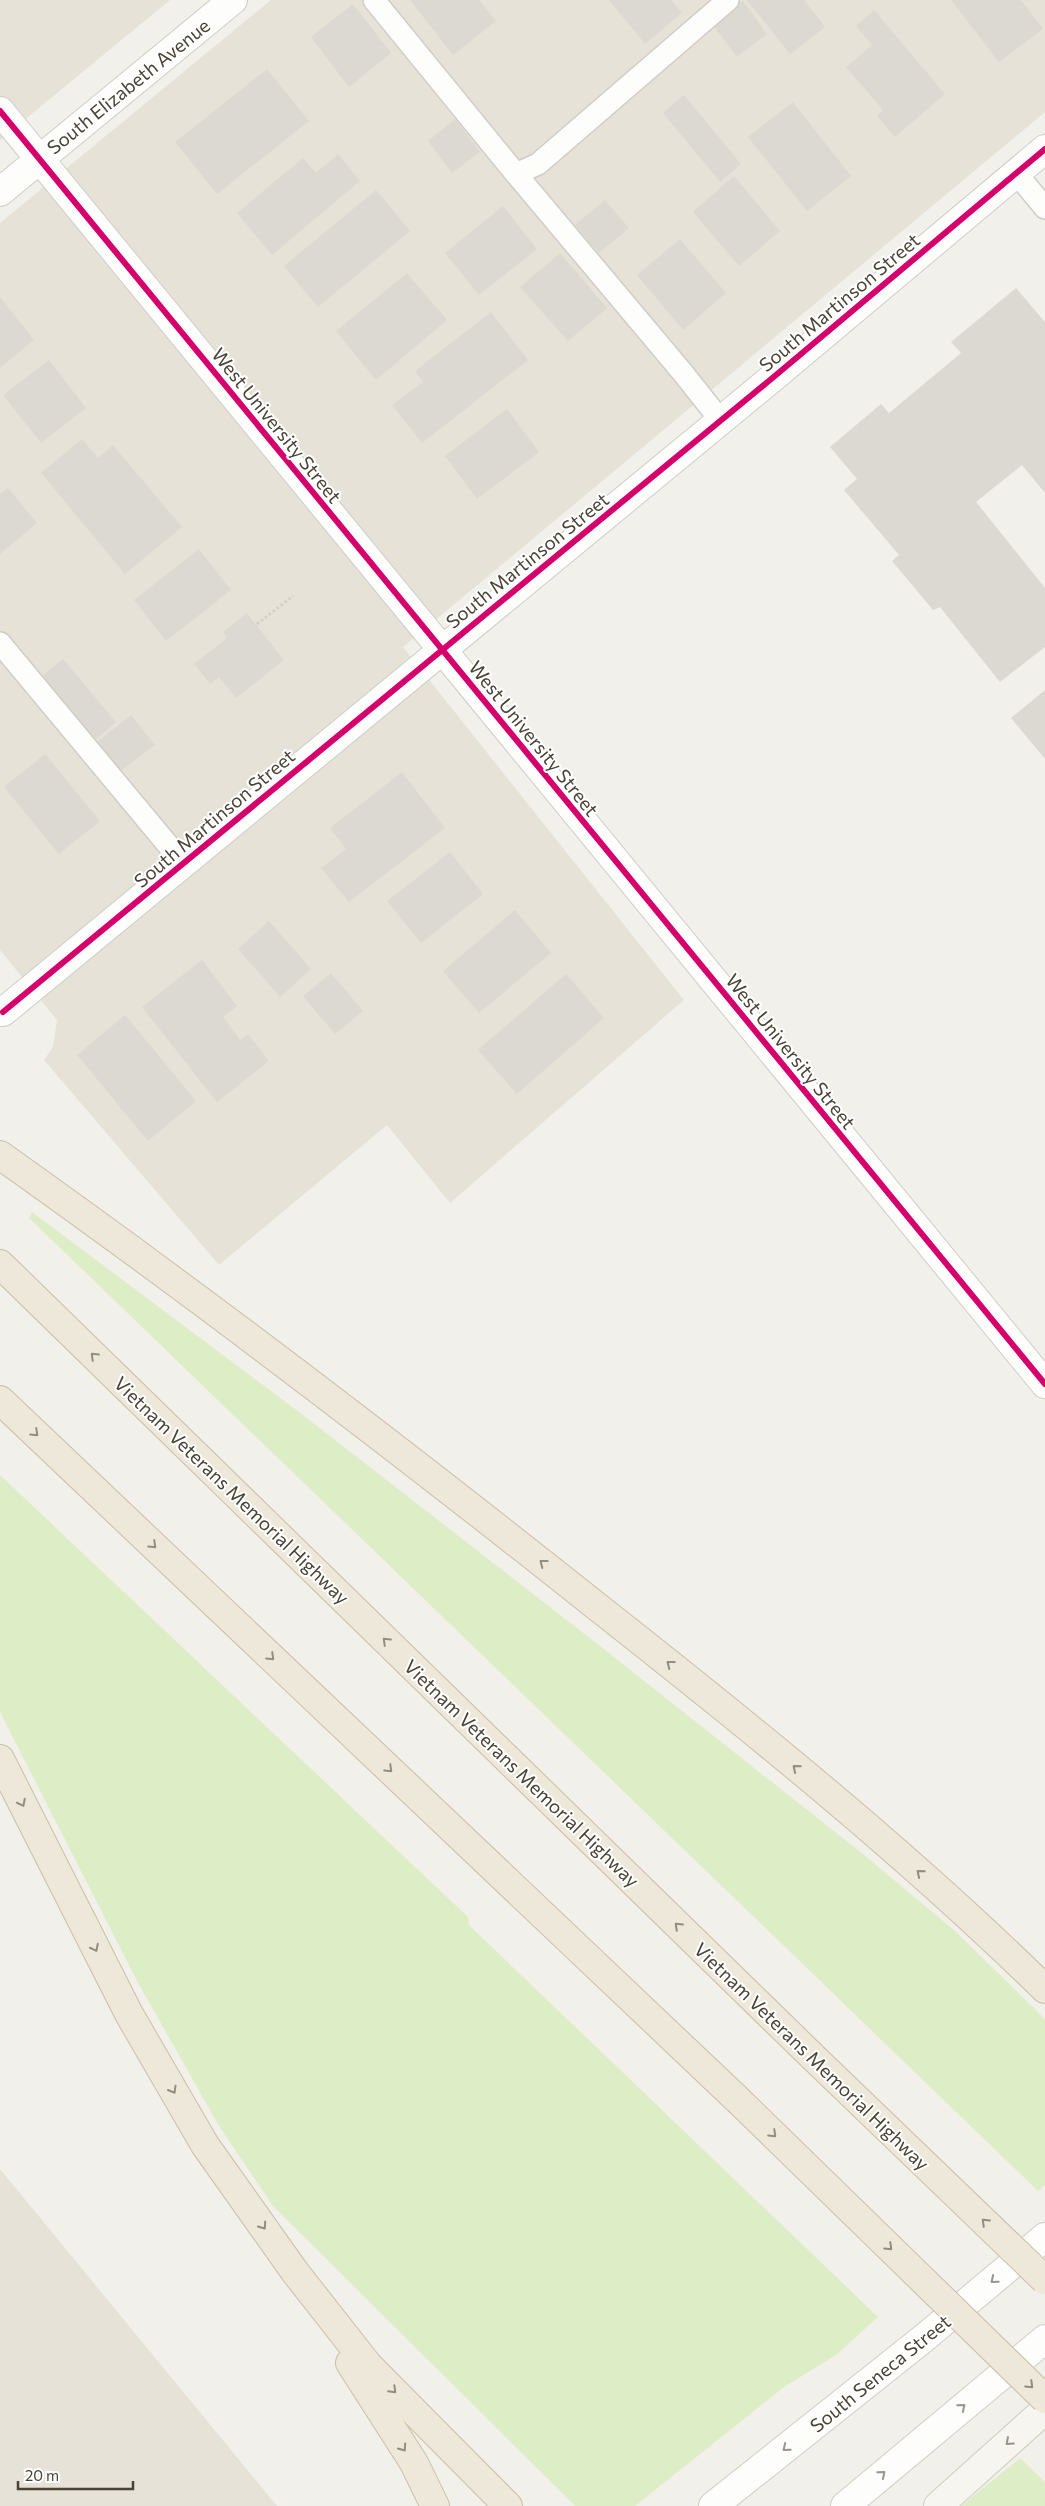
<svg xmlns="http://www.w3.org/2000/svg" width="1045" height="2506" font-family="Commissioner,sans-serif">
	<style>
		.residential { fill: #e6e2d7 }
		.green { fill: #ddeec7 }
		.building { fill: #dcd9d2 }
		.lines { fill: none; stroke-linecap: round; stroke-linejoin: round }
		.service-casing { stroke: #d0cdc7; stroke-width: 24 }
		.minor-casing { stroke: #d0cdc7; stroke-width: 30 }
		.tertiary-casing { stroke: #d0cdc7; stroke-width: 30 }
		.secondary-casing { stroke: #d2cec0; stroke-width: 30 }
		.motorway-casing { stroke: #ccbfa2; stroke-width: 30 }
		.path { stroke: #d2d0ca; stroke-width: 3; stroke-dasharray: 2.5 2.5; stroke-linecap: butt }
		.service { stroke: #fdfdfc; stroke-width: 21 }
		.minor { stroke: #fdfdfc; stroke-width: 28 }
		.tertiary { stroke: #fdfdfc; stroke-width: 28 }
		.secondary { stroke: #f7f5ef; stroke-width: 28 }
		.motorway { stroke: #ede8d9; stroke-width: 28 }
		.motorway-bridge-casing { stroke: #ccbfa2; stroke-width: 30; stroke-linecap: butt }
		.motorway-bridge { stroke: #ede8d9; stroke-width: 28 }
		.cycleway-casing { stroke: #fff; stroke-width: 9 }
		.cycleway { stroke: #d6006c; stroke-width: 6 }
		.oneway { stroke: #938d7f }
		.oneway2 { stroke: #9a968f }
		.oneway3 { stroke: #979389 }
		.labels { text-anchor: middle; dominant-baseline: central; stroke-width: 4; stroke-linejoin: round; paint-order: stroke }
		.street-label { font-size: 19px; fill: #494235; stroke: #fff }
	</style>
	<rect width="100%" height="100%" fill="#f2f0ea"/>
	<path class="residential" d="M0 0H170L0 140Z
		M271 0H1045V112L403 647 684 1000 450 1203 387 1125 219 1265 44 1060 53 1047 57 1020 0 950V223Z
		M0 2169 277 2506H0Z"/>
	<path class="green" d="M32 1212 299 1412 600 1646 863 1854 955 1931 1045 2019V2185L1038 2191 29 1218Z
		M0 1475 468 1917 469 1925 878 2317 836 2355 784 2387 635 2506H575L273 2206 219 2126 137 1981 0 1712Z
		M1020 2458 1045 2482V2506H961Z"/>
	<path class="building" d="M410 0H479L496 21 453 55Z
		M609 0H671L682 13 645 44Z
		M747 0H804L825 27 790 54Z
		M951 0H1021L1043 29 999 62Z
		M743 1 767 34 737 57 713 25Z
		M353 4 391 53 349 87 311 37Z
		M874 10 945 94 895 137 877 116 883 110 846 67 872 45 856 26Z
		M267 69 309 121 217 194 175 142Z
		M684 95 741 164 720 182 663 113Z
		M793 102 851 176 807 211 748 137Z
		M455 119 480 152 452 173 428 141Z
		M338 154 360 181 272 255 237 213 303 158 316 173Z
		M734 176 780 231 739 266 693 212Z
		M376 190 410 231 318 307 284 266Z
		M605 200 629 228 599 253 575 225Z
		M503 206 537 249 479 295 445 253Z
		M680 239 726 293 683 330 637 275Z
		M560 253 607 308 568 341 520 287Z
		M407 273 447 320 376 380 336 331Z
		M1016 288 1045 322V493L1022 465 976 502 1045 588V647L1000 682 940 607 933 610 892 561 899 555 844 490 857 479 830 447 881 404 889 413 961 353 951 342Z
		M0 297 34 340 0 368Z
		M491 312 528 360 422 443 392 405 423 382 415 371Z
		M49 360 86 408 41 443 3 395Z
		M507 409 539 452 477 499 445 456Z
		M82 439 98 458 113 445 182 527 125 574 41 473Z
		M8 488 37 523 0 554V494Z
		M199 549 231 590 166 641 134 600Z
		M247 613 284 660 236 698 219 677 210 684 194 664 227 638 223 632Z
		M63 659 116 722 90 744 37 680Z
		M1045 690V759L1011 718Z
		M131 715 155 745 115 775 92 746Z
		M45 754 100 821 59 854 4 787Z
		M402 772 445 828 349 902 321 868 346 849 330 828Z
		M450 852 483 894 421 943 387 901Z
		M515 910 551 953 479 1013 443 971Z
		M269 921 311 969 280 997 238 949Z
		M202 960 237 1006 223 1017 240 1040 248 1034 269 1061 217 1102 142 1007Z
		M331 973 363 1011 335 1034 303 996Z
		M566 974 604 1018 517 1094 478 1050Z
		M125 1015 196 1101 148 1141 77 1055Z"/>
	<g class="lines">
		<defs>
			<path id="service" d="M374 0 516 174 538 164 728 0
				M1016 173 1045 208
				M516 174 683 373 721 421
				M0 643 183 863"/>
			<path id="minor" d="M0 111 1045 1384
				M0 192 233 0
				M3 1012 776 375 1045 149"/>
			<path id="tertiary" d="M713 2506 924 2338 1045 2237
				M845 2506 1045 2339"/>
			<path id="secondary" d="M938 2506 1045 2410"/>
			<path id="motorway" d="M0 1155C203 1299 400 1450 595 1605 750 1727 904 1851 1045 1989
				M0 1264 813 2057
				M0 1400 738 2100
				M0 1759 129 2014 205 2145 295 2272 368 2365 508 2506
				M350 2363 414 2463 435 2506"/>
		</defs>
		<use href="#service" class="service-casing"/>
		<use href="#minor" class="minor-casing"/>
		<use href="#tertiary" class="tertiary-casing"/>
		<use href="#secondary" class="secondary-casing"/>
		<use href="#motorway" class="motorway-casing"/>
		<path class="path" d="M257 624 293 596"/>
		<use href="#service" class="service"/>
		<use href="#minor" class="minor"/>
		<use href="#tertiary" class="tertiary"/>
		<use href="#secondary" class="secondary"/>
		<use href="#motorway" class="motorway"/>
		<defs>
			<path id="motorway-bridge" d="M813 2057 1045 2280
				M738 2100 1045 2399"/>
		</defs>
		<use href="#motorway-bridge" class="motorway-bridge-casing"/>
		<use href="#motorway-bridge" class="motorway-bridge"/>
		<defs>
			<path id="cycleway" d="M0 111 1045 1384
				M3 1012 776 375 1045 149"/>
		</defs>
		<use href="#cycleway" class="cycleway-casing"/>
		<use href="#cycleway" class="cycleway"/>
	</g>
	<defs><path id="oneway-chevron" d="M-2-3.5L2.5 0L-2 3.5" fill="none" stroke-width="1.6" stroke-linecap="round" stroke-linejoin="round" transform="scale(1.25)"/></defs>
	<g class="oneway">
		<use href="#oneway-chevron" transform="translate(94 1356) rotate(-136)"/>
		<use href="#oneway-chevron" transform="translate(35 1433) rotate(44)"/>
		<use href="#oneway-chevron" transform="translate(153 1545) rotate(44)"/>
		<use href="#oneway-chevron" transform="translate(543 1563) rotate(-142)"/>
		<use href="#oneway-chevron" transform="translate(386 1641) rotate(-136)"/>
		<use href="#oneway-chevron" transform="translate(271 1657) rotate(44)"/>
		<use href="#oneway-chevron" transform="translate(670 1664) rotate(-142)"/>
		<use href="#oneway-chevron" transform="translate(796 1768) rotate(-140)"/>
		<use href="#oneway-chevron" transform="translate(389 1769) rotate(44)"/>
		<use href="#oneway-chevron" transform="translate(22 1803) rotate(63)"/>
		<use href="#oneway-chevron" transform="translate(920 1873) rotate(-140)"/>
		<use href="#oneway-chevron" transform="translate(678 1926) rotate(-136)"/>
		<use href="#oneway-chevron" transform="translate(95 1948) rotate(63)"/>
		<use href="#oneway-chevron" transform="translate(173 2090) rotate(60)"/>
		<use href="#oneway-chevron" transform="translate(773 2134) rotate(44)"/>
		<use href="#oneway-chevron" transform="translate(985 2222) rotate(-136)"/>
		<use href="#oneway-chevron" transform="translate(263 2226) rotate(55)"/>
		<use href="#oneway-chevron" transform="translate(889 2247) rotate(44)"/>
		<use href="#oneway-chevron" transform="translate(1030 2385) rotate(44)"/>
		<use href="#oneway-chevron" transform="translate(393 2390) rotate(45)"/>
		<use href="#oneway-chevron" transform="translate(403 2448) rotate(55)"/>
	</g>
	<g class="oneway2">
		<use href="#oneway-chevron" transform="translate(994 2280) rotate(140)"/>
		<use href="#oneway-chevron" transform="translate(962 2407) rotate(-40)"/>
		<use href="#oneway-chevron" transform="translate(786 2448) rotate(141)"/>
		<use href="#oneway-chevron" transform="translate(882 2474) rotate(-40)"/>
	</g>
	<use class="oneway3" href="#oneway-chevron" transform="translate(1009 2442) rotate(138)"/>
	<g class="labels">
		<g class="street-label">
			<text transform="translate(128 86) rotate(-39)">South Elizabeth Avenue</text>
			<text transform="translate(839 302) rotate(-40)">South Martinson Street</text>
			<text transform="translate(277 425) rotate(51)">West University Street</text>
			<text transform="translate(527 560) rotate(-39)">South Martinson Street</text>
			<text transform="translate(534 738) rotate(51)">West University Street</text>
			<text transform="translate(214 818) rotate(-40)">South Martinson Street</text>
			<text transform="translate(791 1051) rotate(51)">West University Street</text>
			<text transform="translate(232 1490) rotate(44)">Vietnam Veterans Memorial Highway</text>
			<text transform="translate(522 1773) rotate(44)">Vietnam Veterans Memorial Highway</text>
			<text transform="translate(812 2056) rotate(44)">Vietnam Veterans Memorial Highway</text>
			<text transform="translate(880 2373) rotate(-39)">South Seneca Street</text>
		</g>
	</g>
	<path d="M18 2481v8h115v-8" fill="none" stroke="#494235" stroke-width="2.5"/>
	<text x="25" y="2481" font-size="15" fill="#494235" stroke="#ffffff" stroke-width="4" paint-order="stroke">20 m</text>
</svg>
